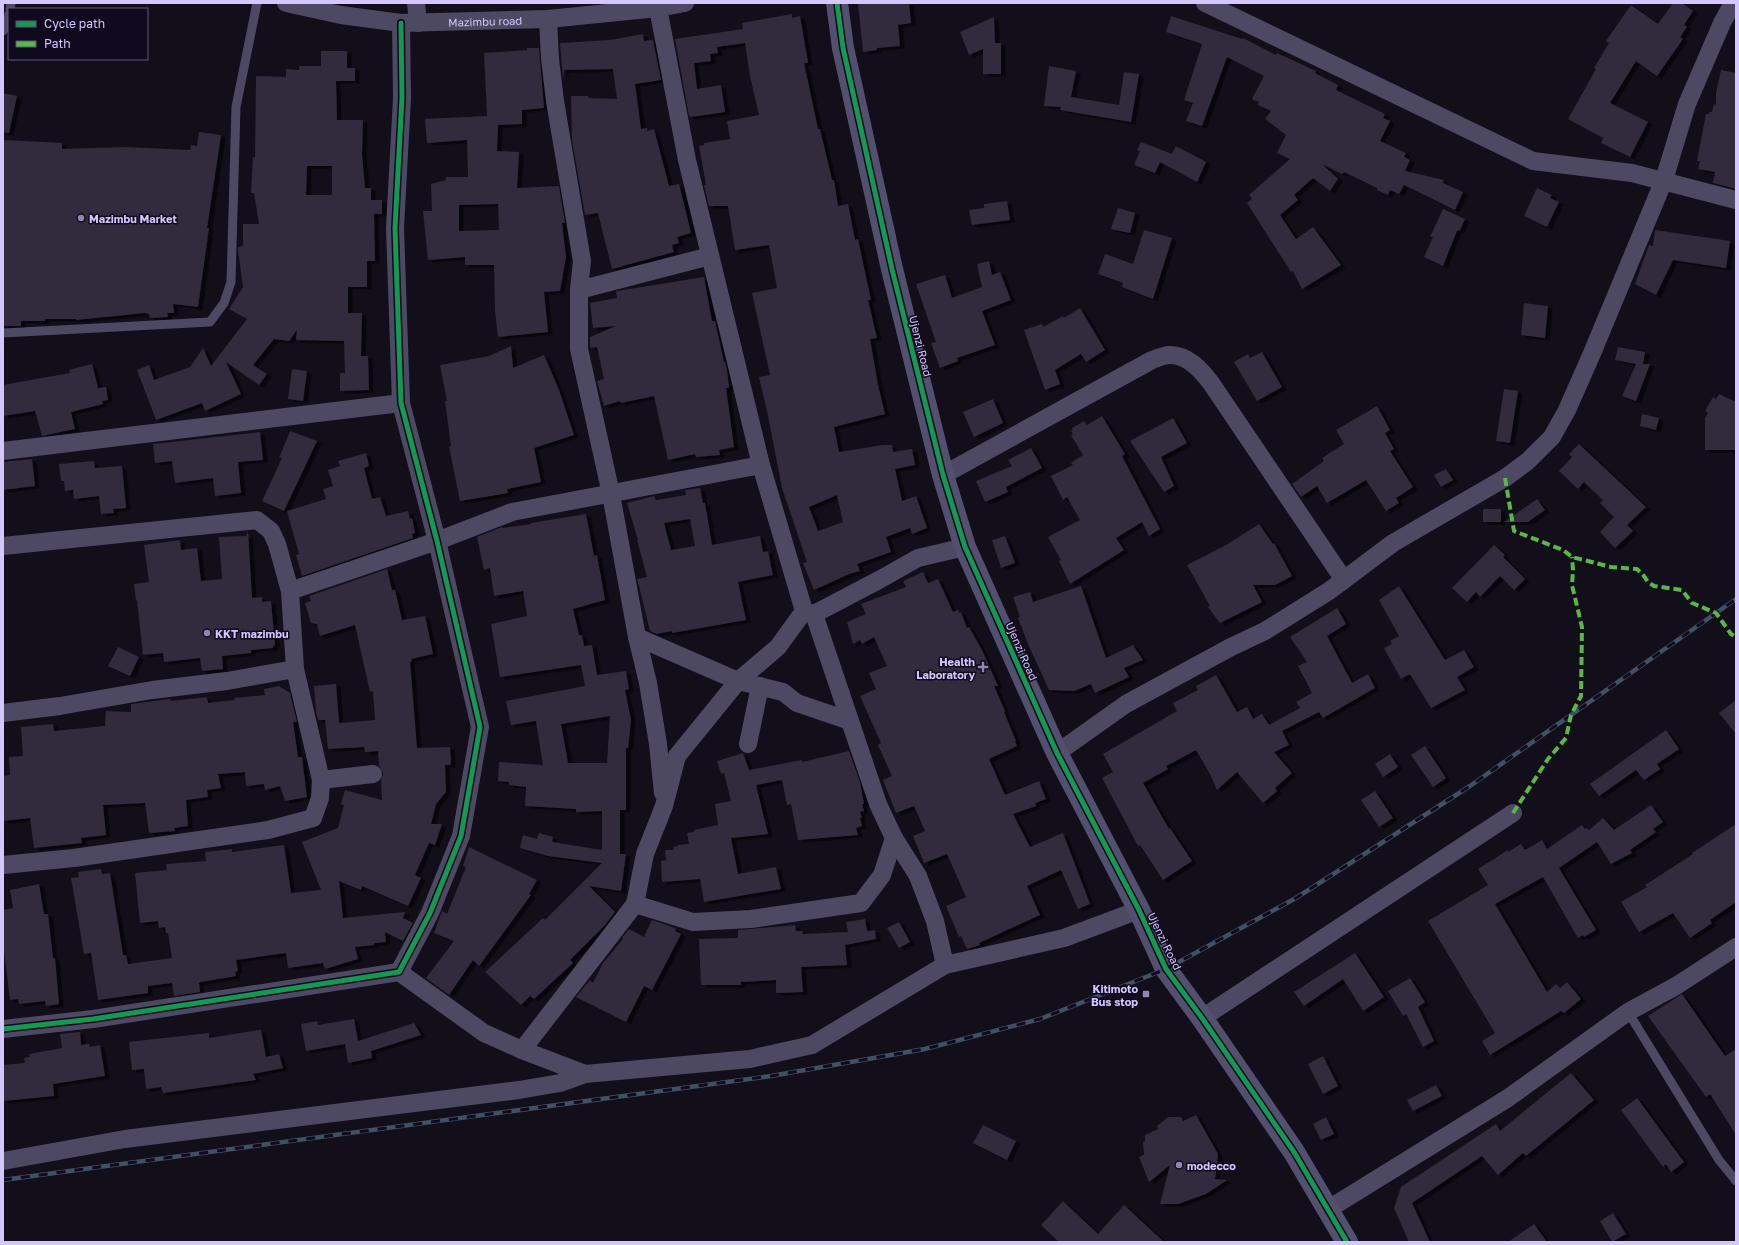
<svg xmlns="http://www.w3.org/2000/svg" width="1739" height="1245" font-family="'Golos Text',sans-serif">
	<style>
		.building { fill: #302b3d; fill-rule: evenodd; filter: url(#shadow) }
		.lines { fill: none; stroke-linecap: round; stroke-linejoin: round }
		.lane { stroke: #4d4963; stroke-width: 9 }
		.street { stroke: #4d4963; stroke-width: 18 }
		.secondary { stroke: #534f6e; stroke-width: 22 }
		.rail-casing { stroke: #405065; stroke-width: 4.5 }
		.rail { stroke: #100a1e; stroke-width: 3; stroke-dasharray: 9; stroke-linecap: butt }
		.quiet { stroke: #58b947; stroke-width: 4; stroke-dasharray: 8 4; stroke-linecap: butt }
		.cycleway-casing { stroke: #100a1e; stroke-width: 8 }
		.cycleway { stroke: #139951; stroke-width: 5 }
		.poi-dot { fill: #9086af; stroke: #100a1e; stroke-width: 1.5 }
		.labels { text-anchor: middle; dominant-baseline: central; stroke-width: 3; stroke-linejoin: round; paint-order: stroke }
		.street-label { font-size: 11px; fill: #d4c7ff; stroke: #100a1e }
		.poi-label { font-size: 11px; font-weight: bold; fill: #d4c7ff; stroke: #100a1e; text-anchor: start }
	</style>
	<defs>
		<filter id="shadow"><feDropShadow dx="4.5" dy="2.5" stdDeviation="0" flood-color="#0009"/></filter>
	</defs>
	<rect width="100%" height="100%" fill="#120e1a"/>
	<path class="building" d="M858 3H909L911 23 898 25 900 46 877 48V50L863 52Z
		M1673 3H1682L1693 11 1684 25 1687 27 1680 37 1683 39 1657 76 1636 61 1610 103 1648 122 1630 157 1601 143 1603 138 1568 119 1596 69 1594 68 1609 43 1606 41 1631 5 1658 24Z
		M792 14V18L800 16 808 63H804L818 129H820L832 180H834L838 206 848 204 855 240 858 239 871 300H868L877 338 870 339 878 385 885 414 834 427 839 452 883 445H892L893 452 912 449 915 465 895 469 902 501 916 496 927 528 912 534 910 528 886 537 891 552 857 564 860 571 849 574 814 590 803 563 807 562 782 488 768 416 759 377 770 375 752 293 777 288 769 245 735 250 728 206H709L704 185H706L699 146 704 145V143L730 139 727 121 759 115 750 76 745 43 717 47 718 53 710 54 711 61 694 63 697 89 721 85 725 112 691 117 689 116 675 39 743 29 742 23ZM837 495 843 522 818 531 809 507Z
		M1171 16 1242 39 1243 38 1276 55 1277 53 1316 71 1315 73 1338 85 1336 90 1385 114 1383 118 1390 121 1380 141 1406 153 1404 157 1410 160 1405 171 1444 180 1443 183 1463 192 1455 210 1404 185 1399 194 1390 190 1388 195 1377 190V188L1344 172 1342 174 1322 164 1338 179 1330 191 1313 178 1294 195 1298 200 1280 215 1296 239 1313 227 1341 265 1302 289 1293 271 1291 272 1247 203 1252 199 1249 195 1290 159 1277 153 1286 135 1265 119 1271 111 1258 105 1259 102 1252 99 1264 76 1227 57 1202 126 1186 121 1193 103 1184 100 1202 44 1166 32Z
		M994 17 995 43H1001V74H983V49L969 55 960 32Z
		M643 34 644 41 653 40 661 80 635 84 641 129 647 128V131L654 129 669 186 679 184 691 233 677 237 679 243 672 245 674 252 612 269 598 213 585 215 572 140 571 96H588L589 98 617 99 613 69 564 70 563 79 560 43 610 40Z
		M527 48H539L544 108 522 110V124L498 125 497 151 519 152 517 188 559 186 565 223H562L566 257 560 291 544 292 548 332 498 337 495 311 494 265H465V257L428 260 423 211H432L431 184 446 180V177H468L467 140 427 143 425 119 487 116 484 53 527 50ZM498 204 499 230 459 231V205Z
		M321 51H347V68H355V81H336L337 120H363L362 154 365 188H371V200H382V214H374L375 261H367V287H348V313H362L361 356H368L369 390 340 391V373H345L344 341 296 340 297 330 289 341 274 339 253 365 267 374 259 385 226 362 241 394 205 411 202 403 156 420 137 370 149 365 154 380 190 367 203 348 211 366 247 319 229 309 243 287 238 250V247L243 246V224H259L254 193H251L253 157H255L256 76 286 77V69L299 70V66H321ZM307 166H332V195H306Z
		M1049 66 1076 71 1071 97 1119 105 1124 72 1139 74 1131 122 1060 110 1061 107 1044 106Z
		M1721 70 1736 73V189L1713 183 1715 172 1698 169 1700 161H1697L1706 114H1709V112H1712L1714 104 1716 105V93Z
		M3 93 17 96 9 133 3 132Z
		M199 132 221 135 207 228H209L198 307 173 304 174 313H167L168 317 150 318 149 314 145 313 76 320V319H45V321H21V326H3V140L62 143V149L125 147 190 150 191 145 197 146Z
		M1141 142 1172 154 1176 146 1206 162 1197 182 1160 162 1155 173 1134 165 1140 151 1137 150Z
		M1537 188 1552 195 1550 198 1559 202 1547 227 1524 216Z
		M1007 201 1010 220 972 225 969 210 984 208V204Z
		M1118 208 1135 213 1130 233 1111 229Z
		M1443 209 1465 219 1460 230 1457 231 1443 266 1424 257 1433 237H1430Z
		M1144 230 1172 238 1153 299 1122 287 1123 283 1098 274 1105 254 1133 264Z
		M1655 230 1730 241 1726 268 1673 260 1656 295 1635 284 1649 245 1653 246Z
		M989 261 992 275 1000 272 1011 300 982 311 995 345 957 358 958 361 940 368 931 343 936 342 916 284 945 275 952 298 982 287 977 264Z
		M704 277 712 321H715L724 362H725L727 370 729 388H726L734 447 719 450 720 455 696 457 695 454 668 460 654 396 621 403 620 401 604 406 597 381 604 379 597 347 590 348V337L616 326 593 328 590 303 617 298 616 291 623 290Z
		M1524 303 1548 306 1545 338 1521 335Z
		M1080 308 1105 350 1086 362 1081 354 1055 370 1060 384 1045 390 1024 330 1042 324 1043 327 1063 316 1064 318Z
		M511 346 513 368 544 355 559 390 574 435 534 448 541 482 507 489 508 493 460 501 449 447 451 446 445 401H447L440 365 489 356Z
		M1618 347 1645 352 1643 364H1650L1636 401 1622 396 1636 364 1615 360Z
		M1262 352 1282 387 1257 401 1234 362 1248 354 1250 358Z
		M92 364 98 388 106 387 108 400 102 401 103 404 71 412 75 429 42 436 35 411 3 416V385L70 373 69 370Z
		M292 369 307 371 303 401 288 399Z
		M1504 389 1518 391 1510 443 1496 441Z
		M1719 394 1736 402V450H1705V418L1708 413 1705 411 1713 397 1716 399Z
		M993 399 1003 423 974 437 963 412Z
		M1377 406 1390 430 1385 433 1394 449 1390 451 1413 487 1396 498 1399 503 1386 511 1366 480 1327 503 1317 486 1301 497 1292 484 1324 461 1322 458 1344 444 1336 430Z
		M1642 414 1659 418 1656 430 1640 426Z
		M1102 416 1125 454 1122 456 1160 529 1149 536 1142 522 1116 538 1124 550 1070 584 1059 561 1061 560 1048 537 1080 520 1067 497 1063 500 1051 476 1073 465 1071 463 1083 455 1071 435 1073 434 1071 431 1073 430 1072 428 1084 421 1087 425Z
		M1173 418 1187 443 1161 457 1174 486 1164 492 1130 441Z
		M290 431 317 441 284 511 262 501 282 458H279Z
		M260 432 263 460 238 462 241 493 215 496 213 478 175 483 172 461 155 463 153 444Z
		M1579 444 1646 507 1627 525 1633 531 1615 548 1600 532 1614 517 1600 503 1603 500 1584 482 1578 489 1559 471 1572 457 1569 454Z
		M1031 448 1042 468 1006 487 1008 492 985 502 976 481 1012 466 1008 460Z
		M366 453 369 466 364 468 372 499 380 497 386 516 408 511 410 519 412 518 415 533 412 534 413 538 302 576 296 555 299 554 287 511 326 499 323 489 333 486 328 470 340 466 338 461Z
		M32 459 35 486 3 490V462Z
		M94 461 95 468 122 466 126 508 113 509 114 513 101 514 99 496 74 499 73 490 65 491 64 481H61L59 464Z
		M1446 469 1453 480 1441 487 1434 475Z
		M700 488 703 503H705L712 545 760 536 763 552 768 551 773 575 738 582 746 620 672 633V631L657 634 650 631 638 582 637 579 647 577 637 540H638L627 503 654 496 656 500 686 495 685 490ZM690 519 695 546 671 550 664 523Z
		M1537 499 1545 510 1528 522H1504Z
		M1483 509H1501V522H1483Z
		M586 514 594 556 597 555 605 600 573 609 579 635H582L584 646 592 645 597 675 626 671 629 689 625 690 631 720 628 748H626V810H620V854H626L621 891 589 886 615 912 605 925 570 960 573 963 534 999 530 996 521 1005 485 972 543 918 545 920 602 863 548 856 520 848 523 835 537 839 539 833 553 837 552 842 602 850V811L576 812V809L525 806 526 787 509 785V782L498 781 499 762 543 765 536 721 511 725 506 701 585 686 581 665 500 677 491 624 527 616 523 591 494 596 490 568 484 570 477 537 502 527 503 528 531 524V523ZM610 716 607 763H568L561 724Z
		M1259 524 1273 544 1274 543 1292 576 1275 585H1253L1262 602 1220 623 1208 607 1210 606 1187 565 1226 545Z
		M248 531 252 598 262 597V602L271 601 275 645 273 646V648L251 650V653L222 656 223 669 202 671 200 658 164 662 163 653 143 655 137 600 136 601 134 584 149 582 144 545 180 540 181 550 197 548 201 581 222 579 219 537 246 536Z
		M1005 536 1015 563 1001 568 992 540Z
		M1494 545 1505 555 1503 557 1525 579 1514 590 1500 576 1480 597 1476 592 1467 602 1452 588Z
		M387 569 392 590H395L402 620 425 616 433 654 411 659 412 661 410 662 417 748 450 747 451 765H445L446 792 436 804 431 824H442L435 845 429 843 415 875 421 878 408 906 362 886 361 890 339 881 343 918 405 912 403 918 413 923 403 941 385 932 386 942 374 943V945L355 947 358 959 325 969 323 963 288 968 286 953 236 960 238 971 235 972 236 976 201 982 199 983 200 992 174 996 172 983 148 986V993L98 1000 91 953 84 954 71 878 79 877 78 872 101 869 102 874 110 873 123 955H126L128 964 172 958 168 933H166L165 927 159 928 158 921 140 923 135 873 167 870 166 864 206 861 205 852 232 849V852L284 845 291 893 321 890 302 842 338 828 344 805 341 804 345 790 382 800 381 781 383 773 379 766 378 751 365 752 364 747 328 749 325 720H318L316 712 314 686 336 684 339 723 375 720 373 691 370 692 355 625 320 636 317 624 311 623 305 603 311 601 309 596Z
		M923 572 928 583 938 579 953 612 958 610 959 613 961 612 967 628 969 627 982 650 998 686H994L1005 711 1004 712 1016 741H1015L1017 746 989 759 1005 795 1039 781 1046 799 1035 803 1036 806 1013 814 1030 847 1063 833 1090 904 1078 909 1061 870 1027 886 1040 915 979 943 980 945 967 949 961 936 959 937 946 906 966 897 947 854 924 863 913 836 925 831 914 806 896 813 883 780 892 776 878 745 881 743 860 696 876 689 869 673 887 666 874 637 862 644 860 640 853 644 847 622 866 614 861 604 906 587 903 581Z
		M1081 586 1106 658 1133 645 1143 660 1124 668 1129 677 1095 693 1091 684 1074 691 1049 690 1028 644 1018 618 1020 617 1013 597 1030 592 1033 602Z
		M1399 586 1445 660 1464 650 1474 667 1457 677 1465 690 1431 708 1410 674 1401 679 1384 648 1392 644 1390 641 1399 636 1379 600Z
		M1337 608 1346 624 1327 636 1352 683 1368 674 1375 688 1323 718 1319 712 1282 731 1289 745 1274 752 1292 773 1275 788 1277 791 1263 803 1237 772 1217 790 1210 774 1196 750 1172 763 1166 766 1168 769 1143 783 1169 829 1170 828 1192 861 1163 880 1140 845 1138 846 1102 778 1113 772 1103 754 1177 711 1173 703 1198 690 1196 686 1216 675 1237 712 1247 707 1253 719 1262 714 1269 725 1300 708 1296 702 1312 693 1298 666 1307 662 1290 637Z
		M118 647 139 657 130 676 108 666Z
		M279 686 290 693 297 722H293L298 757H302L307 797 285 801 280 786 265 790 264 784 246 786 245 772 218 774 221 788 207 790 208 797 186 800 188 826 174 828 175 831 149 833 145 803 103 805 106 835 81 838 82 843 34 848 30 818 3 821V776L10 775 9 757 23 756 21 727 53 724 54 731 105 726 106 711 131 712V704L170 699 171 701 207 697 208 703 235 700 234 698 265 695 264 689Z
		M1736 700V734L1719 713Z
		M1666 730 1679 749 1657 764 1660 769 1644 780 1636 770 1599 796 1590 784Z
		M1425 746 1446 778 1433 787 1411 755Z
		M849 751 860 782 864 804H862L864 811 860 812 862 818H860L862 826 856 828 858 835 798 840 791 804 787 805 782 780 756 785 768 834 731 838 738 874 776 867 781 889 704 902 700 879 662 882 661 861 666 860 665 850H674L673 847 678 846V845L689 844 687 833 694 832V830L718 825 715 804 731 801 724 773 721 774 717 761 743 753 749 770 802 760V762Z
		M1390 754 1398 767 1383 777 1375 764Z
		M1375 791 1393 818 1379 827 1361 800Z
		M1651 805 1663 822 1653 829 1656 832 1630 850 1632 853 1611 864 1597 842 1559 868 1596 930 1584 937 1583 935 1578 938 1543 877 1495 904 1547 992 1556 984 1560 988 1567 982 1581 999 1564 1013 1561 1011 1490 1055 1482 1041 1495 1033 1428 921 1488 885 1478 869 1508 850V852L1521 844 1525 850 1542 840 1547 849 1582 825 1585 829 1587 828 1589 830 1603 818 1614 830Z
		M1736 824V902L1710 920 1712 923 1690 938 1673 913 1639 932 1621 902 1647 887 1645 885 1693 854 1692 853Z
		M469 847 537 880 529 894 531 895 479 966 473 960 449 995 426 978 454 941 434 933 442 911 447 914 466 867 463 866Z
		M39 884 44 914H48L53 958H55L59 1004 46 1006 45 1001 19 1004 18 999 10 1000 3 943V910L13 908 10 890Z
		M865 919 867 931 875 930 876 939 845 945 847 965 801 967 803 992 776 993V980L741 982V985H701L699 939 738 938V930L795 925 796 931H802L803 934 848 932 846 922Z
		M652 920 667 925 676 929 675 931 681 934 652 990 644 986 626 1022 576 997 590 980 593 983 603 963 623 939 622 938 629 929 644 937Z
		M899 922 910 942 899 948 887 928Z
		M1355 953 1384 997 1363 1011 1343 979 1304 1006 1294 992Z
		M1410 978 1425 1002 1418 1007 1434 1041 1423 1047 1406 1014 1403 1016 1388 991Z
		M1682 994 1725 1056 1736 1049V1135L1710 1094 1706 1097 1648 1016Z
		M354 1019 358 1041 414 1023 421 1035 371 1051 372 1058 348 1063 345 1044 306 1051 301 1024 317 1021 318 1025Z
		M259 1030H261L266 1057 279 1054 283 1068 253 1074 256 1080 163 1093 161 1087 146 1089 144 1069 132 1070 129 1042 209 1033V1038Z
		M80 1032 81 1045 89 1044 90 1047 100 1045 105 1076 53 1084 54 1096 3 1101V1065L25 1063 24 1058 30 1057 29 1054 62 1048 60 1034Z
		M1323 1056 1338 1086 1323 1094 1308 1064Z
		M1571 1073 1594 1100 1526 1156 1523 1153 1498 1175 1482 1156 1412 1203 1430 1242H1409L1394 1208 1401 1187 1496 1124 1500 1131Z
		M1436 1085 1442 1096 1413 1111 1407 1100Z
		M1637 1098 1684 1162 1671 1172 1666 1164 1663 1167 1621 1110Z
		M1196 1115 1218 1154 1215 1179 1227 1180 1206 1194 1178 1204H1160L1170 1165 1149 1182 1139 1157 1144 1155 1143 1142 1145 1141V1135L1158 1129 1157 1126 1168 1117H1181L1183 1121Z
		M1326 1117 1334 1134 1321 1140 1313 1124Z
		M983 1125 1016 1141 1007 1160 973 1143Z
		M1063 1201 1098 1234 1124 1205 1164 1242H1059L1041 1225Z
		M1613 1213 1626 1234 1612 1242 1600 1221Z
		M1534 1224 1547 1242H1508Z"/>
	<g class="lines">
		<path class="lane" d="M10 9 11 3
			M3 31 7 25 9 14
			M3 333 210 322 224 303 231 282 236 107 257 3
			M1628 1012 1719 1160 1736 1181"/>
		<g class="street">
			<path id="s1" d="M286 3 341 15 401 23 548 19 658 8 685 3"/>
			<path d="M416 3 418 23"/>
			<path d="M1205 3 1533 161 1632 173 1736 200"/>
			<path d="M658 8 687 160 761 465"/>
			<path d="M548 19 550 59 555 101 582 261 579 290V349L611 494 637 637 648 683 658 744 663 793"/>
			<path d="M579 290 710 256"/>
			<path d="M3 451 401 403"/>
			<path d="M943 475 1152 360C1157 358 1165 355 1170 355 1188 355 1201 370 1211 383L1344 580"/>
			<path d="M3 546 257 520 271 531 277 544 290 591 295 669 321 780 320 798 313 818 268 830 74 858 3 865"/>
			<path d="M290 591 437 541 512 512 761 465 804 611 778 647 738 681 677 756 664 806 645 854 635 904 522 1050"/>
			<path d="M804 611 814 614 878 804 894 838 918 876 935 921 945 965"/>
			<path d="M814 614 879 580 918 558 965 547"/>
			<path d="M637 637 738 681 783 692 797 703 850 721"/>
			<path d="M3 713 60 706 152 690 227 681 295 669"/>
			<path d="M748 744 760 686"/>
			<path d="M1057 753 1126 704 1231 647 1265 631 1329 591 1393 543 1505 478 1528 461 1552 437 1567 410 1593 351 1664 180 1687 104 1722 23 1733 3"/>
			<path d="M321 780 373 774"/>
			<path d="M635 904 693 922 751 919 861 903 882 875 894 838"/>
			<path d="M399 972 484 1033 522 1050 585 1074 750 1059 812 1045 945 965 1064 938 1139 910"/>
			<path d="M1202 1018 1513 813"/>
			<path d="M3 1029 93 1019 399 972 430 913 461 836 480 727 437 541 401 403 395 228 402 98 401 23"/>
			<path d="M3 1161 125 1139 519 1090 560 1083 585 1074"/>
			<path d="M1327 1210 1508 1098 1628 1012 1676 986 1736 947"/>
		</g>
		<path class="secondary" d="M837 3 843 48 892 269 943 475 965 547 1057 753 1139 910 1166 969 1202 1018 1294 1152 1347 1242"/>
		<defs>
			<path id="rail" d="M3 1180 771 1076 925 1049 1040 1019 1166 969 1296 898 1470 786 1736 599"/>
		</defs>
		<use href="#rail" class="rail-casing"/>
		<use href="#rail" class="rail"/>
		<path class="quiet" d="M1505 478 1514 531 1563 550 1572 557 1611 567 1637 569 1644 576 1648 582 1654 586 1682 590 1692 603 1716 613 1731 634 1736 637
			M1513 813 1548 759 1566 738 1571 715 1581 696 1582 627 1572 585 1573 570 1572 557"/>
		<defs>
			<path id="cycleway" d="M837 3 843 48 892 269 943 475 965 547 1057 753 1139 910 1166 969 1202 1018 1294 1152 1347 1242
				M3 1029 93 1019 399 972 430 913 461 836 480 727 437 541 401 403 395 228 402 98 401 23"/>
		</defs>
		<use href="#cycleway" class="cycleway-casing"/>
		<use href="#cycleway" class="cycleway"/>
	</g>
	<g class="poi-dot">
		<circle cx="81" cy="218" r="4"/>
		<circle cx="207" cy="633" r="4"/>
		<path d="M981 661h4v4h4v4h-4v4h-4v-4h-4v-4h4z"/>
		<rect x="1142" y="990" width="8" height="8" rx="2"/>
		<circle cx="1179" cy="1165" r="4"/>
	</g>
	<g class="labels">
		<g class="street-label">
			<text stroke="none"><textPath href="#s1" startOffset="201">Mazimbu road</textPath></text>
			<text transform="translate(921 346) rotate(76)">Ujenzi Road</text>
			<text transform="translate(1022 651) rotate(66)">Ujenzi Road</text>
			<text transform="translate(1165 941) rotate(64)">Ujenzi Road</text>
		</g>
		<g class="poi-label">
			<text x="89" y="218">Mazimbu Market</text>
			<text x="215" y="633">KKT mazimbu</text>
			<text x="975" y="661" text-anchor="end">Health<tspan x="975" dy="13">Laboratory</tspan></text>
			<text x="1138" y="988" text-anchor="end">Kitimoto<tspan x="1138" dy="13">Bus stop</tspan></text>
			<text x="1187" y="1165">modecco</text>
		</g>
	</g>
	<rect width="1739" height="1245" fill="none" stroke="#d4c7ff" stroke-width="8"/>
	<rect x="8" y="8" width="140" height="52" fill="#100a1e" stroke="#5e5678"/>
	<rect x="16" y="21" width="20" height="6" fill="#139951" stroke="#5e5678"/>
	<text x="44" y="28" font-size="12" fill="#d4c7ff">Cycle path</text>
	<rect x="16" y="41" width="20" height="6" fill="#58b947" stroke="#5e5678"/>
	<text x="44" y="48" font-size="12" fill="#d4c7ff">Path</text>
</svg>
